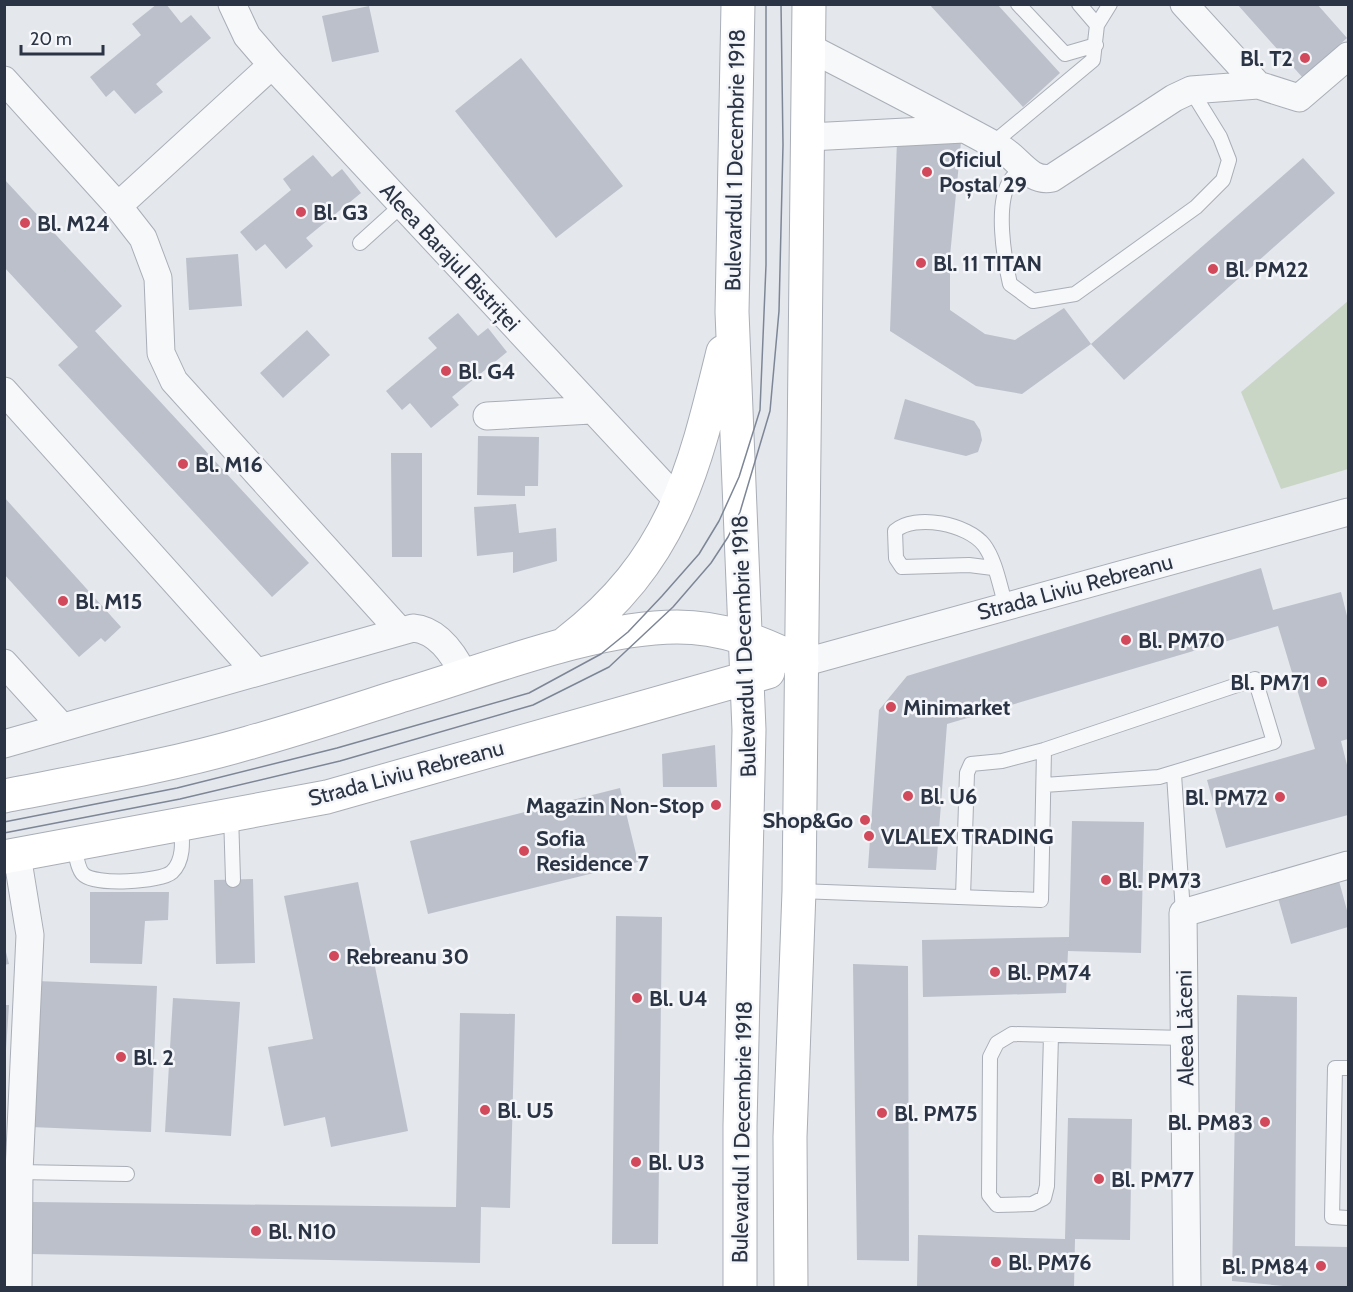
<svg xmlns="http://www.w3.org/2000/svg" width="1353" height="1292" font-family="Cabin,sans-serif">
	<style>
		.green { fill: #c9d6c5 }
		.building { fill: #bbc0ca }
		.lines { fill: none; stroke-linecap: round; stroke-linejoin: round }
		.lane-casing { stroke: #a9aeb7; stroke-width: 16 }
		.street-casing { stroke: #a9aeb7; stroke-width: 29 }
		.secondary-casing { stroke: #a9aeb7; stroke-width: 35 }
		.lane { stroke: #f7f8fa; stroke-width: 14 }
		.street { stroke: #f7f8fa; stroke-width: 27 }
		.secondary { stroke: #fff; stroke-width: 33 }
		.tram { stroke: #7d8696; stroke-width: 1.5 }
		.poi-dot { fill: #d1495b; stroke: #f4f6f9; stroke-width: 2 }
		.labels { text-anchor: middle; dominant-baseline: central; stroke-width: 5; stroke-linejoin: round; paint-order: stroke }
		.poi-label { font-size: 22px; font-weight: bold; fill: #2b3445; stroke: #f4f6f9; text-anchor: start }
		.street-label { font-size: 22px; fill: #2b3445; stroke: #f4f6f9 }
	</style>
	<rect width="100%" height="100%" fill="#e4e7ec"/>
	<path class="green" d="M1348 301V469L1281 489 1241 392Z"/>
	<path class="building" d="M157 4H166L181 23 191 15 211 38 156 84 163 92 135 114 114 90 106 97 90 77 141 35 132 24Z
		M929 4H997L1060 73 1023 107Z
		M1237 4H1317L1347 38 1303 78Z
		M369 6 379 52 332 62 322 16Z
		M521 58 623 186 556 238 455 111Z
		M897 141 961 142 950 256V310L985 334 1015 340 1064 308 1091 344 1303 158 1335 193 1124 380 1091 344 1022 394 976 386 890 331Z
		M313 155 332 177 342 169 361 193 306 238 313 246 286 269 265 244 256 251 240 232 291 190 283 179Z
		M4 179 122 306 95 331 309 563 272 597 58 365 78 347 4 267Z
		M238 254 242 306 189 310 186 258Z
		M458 313 478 336 488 328 507 352 452 397 459 405 431 428 410 403 402 410 386 391 437 348 428 338Z
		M307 330 330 355 283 398 260 373Z
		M905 399 974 421 980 430 982 440 978 452 966 456 894 439Z
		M478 436 539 437 538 486H525V496L477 495Z
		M391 453H422V557H392Z
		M4 497 121 627 105 642 101 638 79 657 4 574Z
		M516 504 519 533 556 528 557 561 513 573V552L477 556 474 507Z
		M1261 568 1273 610 1341 592 1348 620V739L1341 741 1348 769V815L1226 848 1207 780 1315 749 1278 626 947 724 936 870 868 868 879 710 907 676Z
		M715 745 717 787H663L662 754Z
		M620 788 638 862 428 914 410 841Z
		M1072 821 1144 822 1141 953 1068 951 1066 993 923 997 922 940 1069 937Z
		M253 879 255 963 216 964 214 880Z
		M1339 881 1348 914V927L1291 944 1278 898Z
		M358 882 408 1131 331 1147 325 1117 284 1126 268 1047 313 1039 284 896Z
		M90 892H169L168 920 145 921 142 964 90 963Z
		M616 916 662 917 658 1244H612Z
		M4 944 9 964 4 965Z
		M853 964 908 966 909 1261 857 1260Z
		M37 981 157 986 151 1132 31 1127Z
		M1237 995 1297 997 1295 1246 1348 1247V1287H1294L1232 1281Z
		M173 998 240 1002 231 1136 165 1132Z
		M4 1005H9L6 1050H4Z
		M460 1013 515 1014 510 1208 481 1207 480 1263 32 1254 33 1202 456 1207Z
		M1068 1118 1132 1119 1130 1240 1075 1239 1074 1287 917 1286 918 1235 1065 1239Z"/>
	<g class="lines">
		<defs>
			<path id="lane" d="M1018 4 1065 54 1096 45
				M1079 4 1097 25
				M992 144 1093 60 1097 25 1110 4
				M1024 168C1019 171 1013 176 1010 181 995 204 1004 258 1010 284L1033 301 1075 294 1196 207 1223 180 1229 160 1220 137 1191 90
				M360 243 402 205
				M993 568 969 565 902 567 896 558 895 531C915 513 968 524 984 545 996 561 1000 588 1006 606
				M1174 774 1183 913
				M231 814 233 880
				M73 843C76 852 77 868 83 874 94 886 161 882 172 872 185 860 182 838 181 823
				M799 891 1041 900 1044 750
				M963 897 967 773 971 764 1002 761 1044 750 1255 679 1274 742 1159 777 1044 785
				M1051 1035 1047 1186 1044 1198 1032 1204 997 1205 989 1195 990 1057 997 1043 1012 1034 1185 1038
				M1348 1068H1335L1332 1217 1348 1218
				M19 1172 127 1174"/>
			<path id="street" d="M232 4 247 36 272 65 679 502
				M1184 4 1258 85 1299 98 1348 56
				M808 47C872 80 936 113 1000 148 1018 157 1029 183 1052 178L1174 98 1191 90 1258 85
				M4 80 118 206 143 238 158 278 161 353 174 381 400 631
				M809 137 964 129
				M118 206 272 65
				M4 391 256 672
				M487 416 591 410
				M4 663 62 727
				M802 663 1348 512
				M4 744 413 628C438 630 455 656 465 677
				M17 855 30 935 19 1172 18 1288
				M1187 1288 1183 913 1348 865"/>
			<path id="secondary" d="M738 4 732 312 749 730 740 1126V1288
				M567 642C672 561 693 475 723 352
				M4 796C86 780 169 766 248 743 299 729 350 712 400 696 482 672 593 627 677 627 722 627 762 642 802 663
				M4 857 327 797 768 672
				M791 1288 790 1137 799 891 809 4"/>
		</defs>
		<use href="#lane" class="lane-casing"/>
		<use href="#street" class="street-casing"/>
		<use href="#secondary" class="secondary-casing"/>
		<use href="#lane" class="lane"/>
		<use href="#street" class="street"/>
		<use href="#secondary" class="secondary"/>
		<path class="tram" d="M4 822 177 788 337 748 529 693 601 654 628 632 662 596 699 554 719 521 739 477 760 410 766 265V4
			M4 833 180 799 340 761 533 705 609 667 673 607 711 563 728 537 740 512 770 411 779 311 783 145 781 4"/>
	</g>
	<g class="poi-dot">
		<circle cx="1305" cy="58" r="6"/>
		<circle cx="927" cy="172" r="6"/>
		<circle cx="301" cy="212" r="6"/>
		<circle cx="25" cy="223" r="6"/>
		<circle cx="921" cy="263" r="6"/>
		<circle cx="1213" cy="269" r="6"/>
		<circle cx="446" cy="371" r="6"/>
		<circle cx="183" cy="464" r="6"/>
		<circle cx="63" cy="601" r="6"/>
		<circle cx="1126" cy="640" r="6"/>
		<circle cx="1322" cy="682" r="6"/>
		<circle cx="891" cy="707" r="6"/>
		<circle cx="908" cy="796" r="6"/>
		<circle cx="1280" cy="797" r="6"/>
		<circle cx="716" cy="805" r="6"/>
		<circle cx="865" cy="820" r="6"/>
		<circle cx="869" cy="836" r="6"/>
		<circle cx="524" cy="851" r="6"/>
		<circle cx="1106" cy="880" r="6"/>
		<circle cx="334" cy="956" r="6"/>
		<circle cx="995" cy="972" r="6"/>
		<circle cx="637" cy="998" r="6"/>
		<circle cx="121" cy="1057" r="6"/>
		<circle cx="485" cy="1110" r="6"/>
		<circle cx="882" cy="1113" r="6"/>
		<circle cx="1265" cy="1122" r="6"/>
		<circle cx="636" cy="1162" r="6"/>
		<circle cx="1099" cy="1179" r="6"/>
		<circle cx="256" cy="1231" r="6"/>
		<circle cx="996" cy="1262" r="6"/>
		<circle cx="1321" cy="1266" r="6"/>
	</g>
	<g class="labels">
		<g class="poi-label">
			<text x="1293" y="58" text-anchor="end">Bl. T2</text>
			<text x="939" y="159">Oficiul<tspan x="939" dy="25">Poștal 29</tspan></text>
			<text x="313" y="212">Bl. G3</text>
			<text x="37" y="223">Bl. M24</text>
			<text x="933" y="263">Bl. 11 TITAN</text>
			<text x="1225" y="269">Bl. PM22</text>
			<text x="458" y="371">Bl. G4</text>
			<text x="195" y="464">Bl. M16</text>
			<text x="75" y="601">Bl. M15</text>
			<text x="1138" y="640">Bl. PM70</text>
			<text x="1310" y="682" text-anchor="end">Bl. PM71</text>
			<text x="903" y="707">Minimarket</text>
			<text x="920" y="796">Bl. U6</text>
			<text x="1268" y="797" text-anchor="end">Bl. PM72</text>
			<text x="704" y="805" text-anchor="end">Magazin Non-Stop</text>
			<text x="853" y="820" text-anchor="end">Shop&amp;Go</text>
			<text x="881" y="836">VLALEX TRADING</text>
			<text x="536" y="838">Sofia<tspan x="536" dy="25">Residence 7</tspan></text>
			<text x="1118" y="880">Bl. PM73</text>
			<text x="346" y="956">Rebreanu 30</text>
			<text x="1007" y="972">Bl. PM74</text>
			<text x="649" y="998">Bl. U4</text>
			<text x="133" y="1057">Bl. 2</text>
			<text x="497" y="1110">Bl. U5</text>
			<text x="894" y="1113">Bl. PM75</text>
			<text x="1253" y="1122" text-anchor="end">Bl. PM83</text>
			<text x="648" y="1162">Bl. U3</text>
			<text x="1111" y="1179">Bl. PM77</text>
			<text x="268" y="1231">Bl. N10</text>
			<text x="1008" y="1262">Bl. PM76</text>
			<text x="1309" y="1266" text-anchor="end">Bl. PM84</text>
		</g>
		<g class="street-label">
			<text transform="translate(735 160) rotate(-89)">Bulevardul 1 Decembrie 1918</text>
			<text transform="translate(450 257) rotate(47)">Aleea Barajul Bistriței</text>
			<text transform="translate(1075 587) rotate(-15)">Strada Liviu Rebreanu</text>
			<text transform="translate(744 646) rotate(-92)">Bulevardul 1 Decembrie 1918</text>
			<text transform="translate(406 773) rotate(-15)">Strada Liviu Rebreanu</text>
			<text transform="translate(1185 1028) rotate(-91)">Aleea Lăceni</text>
			<text transform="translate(742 1132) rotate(-89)">Bulevardul 1 Decembrie 1918</text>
		</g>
	</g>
	<rect width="1353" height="1292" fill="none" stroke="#2b3445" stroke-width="12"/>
	<path d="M21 45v9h82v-9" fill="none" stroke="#2b3445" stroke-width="3"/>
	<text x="30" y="45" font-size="18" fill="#2b3445" stroke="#f4f6f9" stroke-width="4.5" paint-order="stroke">20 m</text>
</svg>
